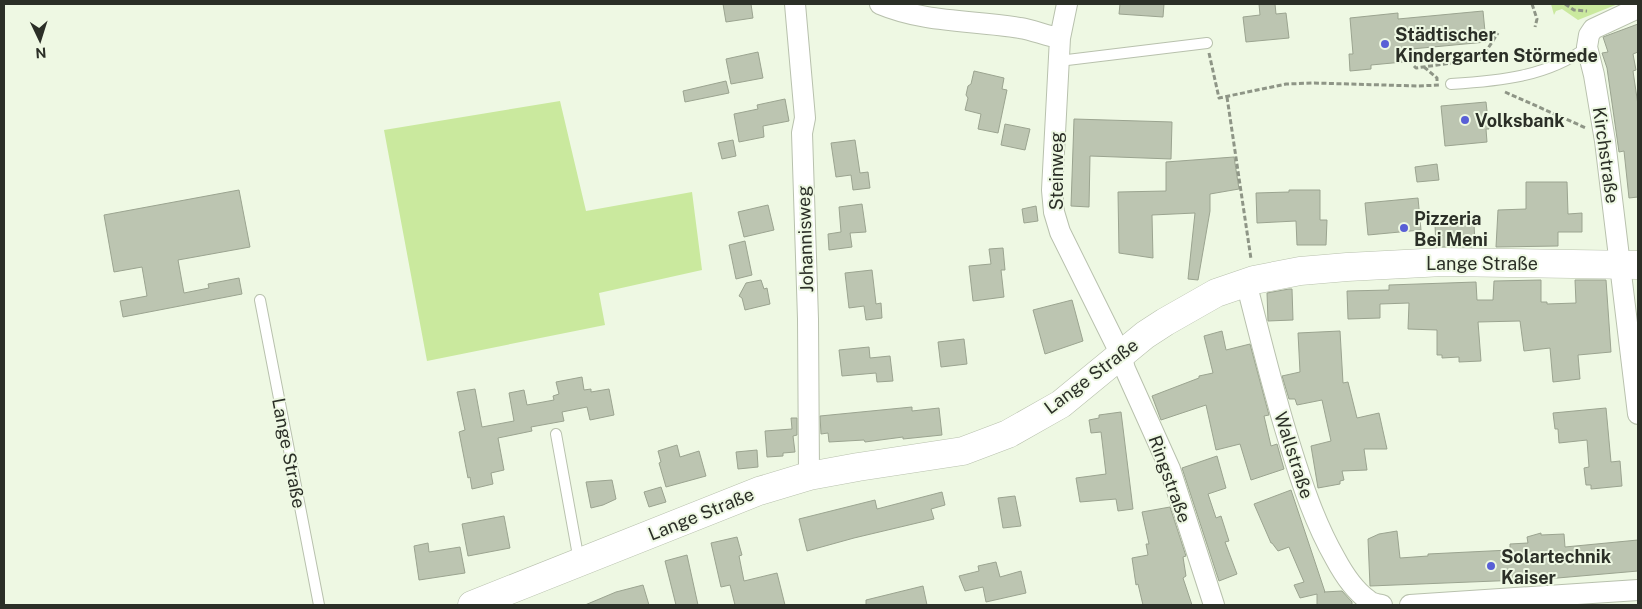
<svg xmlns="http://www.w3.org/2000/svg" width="1642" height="609" font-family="'Public Sans',sans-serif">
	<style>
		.green { fill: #cae99e }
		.building { fill: #bcc5b1; stroke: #9ba490 }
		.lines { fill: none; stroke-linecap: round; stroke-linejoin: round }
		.lane-casing { stroke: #b8c1ad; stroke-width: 12 }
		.street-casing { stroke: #b8c1ad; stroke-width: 22 }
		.secondary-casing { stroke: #b8c1ad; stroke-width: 29 }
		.path { stroke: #8e9586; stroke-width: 3; stroke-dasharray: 5 2.5; stroke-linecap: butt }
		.lane { stroke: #fff; stroke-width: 10 }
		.street { stroke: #fff; stroke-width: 20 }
		.secondary { stroke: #fff; stroke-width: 28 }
		.poi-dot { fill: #595fd6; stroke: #eef8e3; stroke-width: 2 }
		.labels { text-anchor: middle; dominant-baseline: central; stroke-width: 4; stroke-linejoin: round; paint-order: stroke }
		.poi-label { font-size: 18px; font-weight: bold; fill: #2b2f27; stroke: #eef8e3; text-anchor: start }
		.street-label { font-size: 18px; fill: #2b2f27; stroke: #eef8e3 }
	</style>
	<rect width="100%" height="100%" fill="#eef8e3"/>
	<path class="green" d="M1551 4H1618L1578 20 1562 9 1556 11 1554 15Z
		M560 101 586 211 692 192 702 270 599 293 605 325 427 361 384 130Z"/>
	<path class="building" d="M723 4H751L753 18 726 22Z
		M1120 4H1164L1163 17 1119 14Z
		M1259 4H1275L1276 14 1286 13 1289 38 1246 42 1243 17 1260 15Z
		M1483 11 1486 42 1401 50 1403 62 1371 65V69L1350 71 1349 54H1353L1350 18 1398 13V19Z
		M1638 24V52L1633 54 1636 70 1633 71 1638 105V197L1629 198 1624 151 1619 152 1607 68 1602 53 1608 52 1603 37Z
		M758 52 763 78 731 84 726 59Z
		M974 71 1004 78 1002 89 1007 90 998 133 978 129 981 114 965 110 968 98 966 95 968 86 971 84Z
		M726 81 729 93 685 102 683 91Z
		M785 99 789 121 763 126 764 137 739 142 734 114 758 109 757 105Z
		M1486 102 1489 129H1486L1487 142 1445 146 1441 106Z
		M1074 119 1172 122 1171 159 1090 156 1089 207 1071 206Z
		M1005 124 1030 129 1025 150 1001 145Z
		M733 140 736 156 722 159 718 143Z
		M855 140 860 173 868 172 870 188 853 190 851 175 836 177 831 143Z
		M1234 157 1239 189 1210 194V211L1198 280 1188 279 1195 213 1152 215 1153 258 1119 253 1118 192 1166 191V162Z
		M1437 164 1439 180 1417 182 1415 167Z
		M1526 182H1567L1568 214 1582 213V232H1558V246L1496 247 1498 210 1526 209Z
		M239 190 250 247 178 260 184 293 209 288 208 284 239 278 242 294 123 317 120 301 147 296 142 267 114 272 104 215Z
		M1289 190H1320V220H1327L1326 245H1297L1296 221 1257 223 1256 193 1289 192Z
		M1418 198 1421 230 1368 235 1365 203Z
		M862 204 866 232 850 233 852 247 829 250 828 234 841 232 839 207Z
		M768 205 774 230 744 237 738 212Z
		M1036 206 1038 221 1024 223 1022 209Z
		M1474 223 1475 247H1436L1435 225Z
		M745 241 752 275 736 279 729 245Z
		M1003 248 1005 270H1001L1004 297 973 301 969 266 991 264 989 249Z
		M872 270 876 304 881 303 882 318 866 320 864 306 849 308 845 273Z
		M761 280 764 289 767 288 770 304 745 310 742 298 739 296 746 283Z
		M1541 280V302H1547V304L1576 303 1575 280H1606L1611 352 1578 355 1580 379 1553 382 1550 348 1524 351 1520 321 1478 322 1481 361 1459 362V357L1442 358V355H1437V330L1408 329 1409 303 1380 304V318L1348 319 1347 291 1389 290V285L1476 282 1477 300H1493L1494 281Z
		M1289 289H1292L1293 320 1268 321 1267 293Z
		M1072 300 1083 341 1045 354 1033 310Z
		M1222 331 1226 350 1250 344 1269 415 1264 416 1271 446 1277 444 1284 469 1251 480 1240 444 1216 450 1206 405 1161 420 1152 396 1199 378V376L1213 373 1204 336Z
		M1340 331 1343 383 1348 382 1357 418 1379 413 1387 449H1364L1367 470 1342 471 1344 480 1340 481V484L1318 488 1311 446 1331 441 1322 400 1297 405 1295 399H1289L1282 376 1300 372 1298 333Z
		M964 339 967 364 941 367 938 342Z
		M869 347 870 358 890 356 893 381 877 382 876 373 842 376 839 350Z
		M582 377 584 390 591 389V392L609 389 614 415 590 420 587 407 562 412 564 421 531 427 532 431 498 438 504 470 491 473 493 484 472 489 470 477 468 478 459 432 465 430 457 392 475 389 482 427 514 421 509 393 524 390 527 405 554 400 553 396 559 394 556 382Z
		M912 407V411L939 408 942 435 903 439V437L865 442 864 440 829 442 828 433 821 434 820 416Z
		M1606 408 1611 462 1620 461 1622 486 1591 489V485H1586L1584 468 1589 467 1587 440 1559 443 1558 429H1555L1553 413Z
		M1121 412 1133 509 1118 511 1116 499 1080 502 1076 478 1106 474 1101 432 1091 433 1089 420 1099 418V415Z
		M791 418H797V435L793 436 795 452 783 453V456L767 457 765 431 792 429Z
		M677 445 680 457 699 451 706 476 666 487 659 463 661 462 658 451Z
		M757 450 758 467 738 469 736 452Z
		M1217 456 1226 488 1208 494 1216 518 1221 516 1229 541 1225 542 1237 574 1219 581 1182 468Z
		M612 480 616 499 603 505 591 508 586 482Z
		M661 487 666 502 649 507 644 492Z
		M1291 490 1325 592H1324L1342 591 1352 602V605H1317V594L1300 598 1294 585 1304 582 1289 547 1278 551 1272 543H1271L1254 504Z
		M942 492 945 505 931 509 934 519 854 538 807 551 799 519 875 500 877 509Z
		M1015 496 1021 526 1003 528 998 498Z
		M1170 507 1186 556 1183 557 1186 576 1183 578 1192 605H1143L1138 584 1136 585 1132 558 1148 555 1146 544H1149L1142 512Z
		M504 516 510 548 468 556 462 524Z
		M1397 531 1400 558 1428 556V554L1510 550V544L1528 543 1527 537 1541 533V535L1564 534 1565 547 1638 540V571L1546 579 1370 586 1368 539 1379 534Z
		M737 537 742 555 739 556 744 581 777 573 785 605H735L730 585 721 587 711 543Z
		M428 543 429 552 460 547 465 573 419 580 414 546Z
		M687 555 698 605H676L665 561Z
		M996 562 1000 577 1021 571 1026 593 986 602 983 587 965 591 959 576 979 571 978 566Z
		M643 585 649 605H585L616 592Z
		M923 586 927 605H866V600Z"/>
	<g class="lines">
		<defs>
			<path id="lane" d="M1059 61 1207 43
				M1451 84C1498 81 1548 77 1587 47
				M260 300 319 605
				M556 434 579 561"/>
			<path id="street" d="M795 4 805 118 802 133 808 319 809 476
				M880 4C925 23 973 20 1020 28 1034 30 1046 36 1060 38
				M1067 4 1060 38 1052 190 1054 212 1060 232 1121 355 1125 369 1170 469 1214 605
				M1638 8 1593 29 1589 35 1587 47 1594 75 1605 141 1638 414
				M1246 282C1260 336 1273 391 1290 445 1302 484 1315 523 1335 558 1343 573 1354 590 1368 600 1371 603 1377 604 1382 605
				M1410 605 1638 590"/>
			<path id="secondary" d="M472 605 759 491 809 476 858 467 963 451 1008 434 1061 404 1145 335 1165 322 1216 293 1254 280 1300 271 1347 267 1443 262 1638 265"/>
		</defs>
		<use href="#lane" class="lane-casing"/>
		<use href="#street" class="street-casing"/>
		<use href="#secondary" class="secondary-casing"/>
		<path class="path" d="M1532 4 1537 19 1535 27
			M1565 4 1574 10 1587 11
			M1209 53 1219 98 1286 84 1314 83 1418 86 1440 85
			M1414 66 1416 68 1481 59 1498 33
			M1424 67 1437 78V82
			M1505 92 1586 128
			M1227 97 1251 259"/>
		<use href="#lane" class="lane"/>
		<use href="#street" class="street"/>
		<use href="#secondary" class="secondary"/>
	</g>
	<g class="poi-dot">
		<circle cx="1385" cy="44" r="5"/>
		<circle cx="1465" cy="120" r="5"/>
		<circle cx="1404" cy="228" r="5"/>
		<circle cx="1491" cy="566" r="5"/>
	</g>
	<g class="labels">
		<g class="poi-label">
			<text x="1395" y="34">Städtischer<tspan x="1395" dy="21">Kindergarten Störmede</tspan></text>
			<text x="1475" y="120">Volksbank</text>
			<text x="1414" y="218">Pizzeria<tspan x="1414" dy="21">Bei Meni</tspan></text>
			<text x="1501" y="556">Solartechnik<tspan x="1501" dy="21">Kaiser</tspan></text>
		</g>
		<g class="street-label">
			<text transform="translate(1606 155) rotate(82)">Kirchstraße</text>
			<text transform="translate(1056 171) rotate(-90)">Steinweg</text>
			<text transform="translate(805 239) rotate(-92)">Johannisweg</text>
			<text x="1482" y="263">Lange Straße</text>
			<text transform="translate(1091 376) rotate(-37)">Lange Straße</text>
			<text transform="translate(289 453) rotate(79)">Lange Straße</text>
			<text transform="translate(1294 455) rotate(72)">Wallstraße</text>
			<text transform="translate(1170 479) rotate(70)">Ringstraße</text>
			<text transform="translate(701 514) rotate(-22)">Lange Straße</text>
		</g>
	</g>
	<rect width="1642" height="609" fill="none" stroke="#2b2f27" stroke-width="10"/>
	<g transform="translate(40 40) rotate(176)" stroke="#eef8e3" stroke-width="4" paint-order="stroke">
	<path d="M0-4L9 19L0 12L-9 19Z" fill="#2b2f27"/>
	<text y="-8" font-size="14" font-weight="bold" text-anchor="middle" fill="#2b2f27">N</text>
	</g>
</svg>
